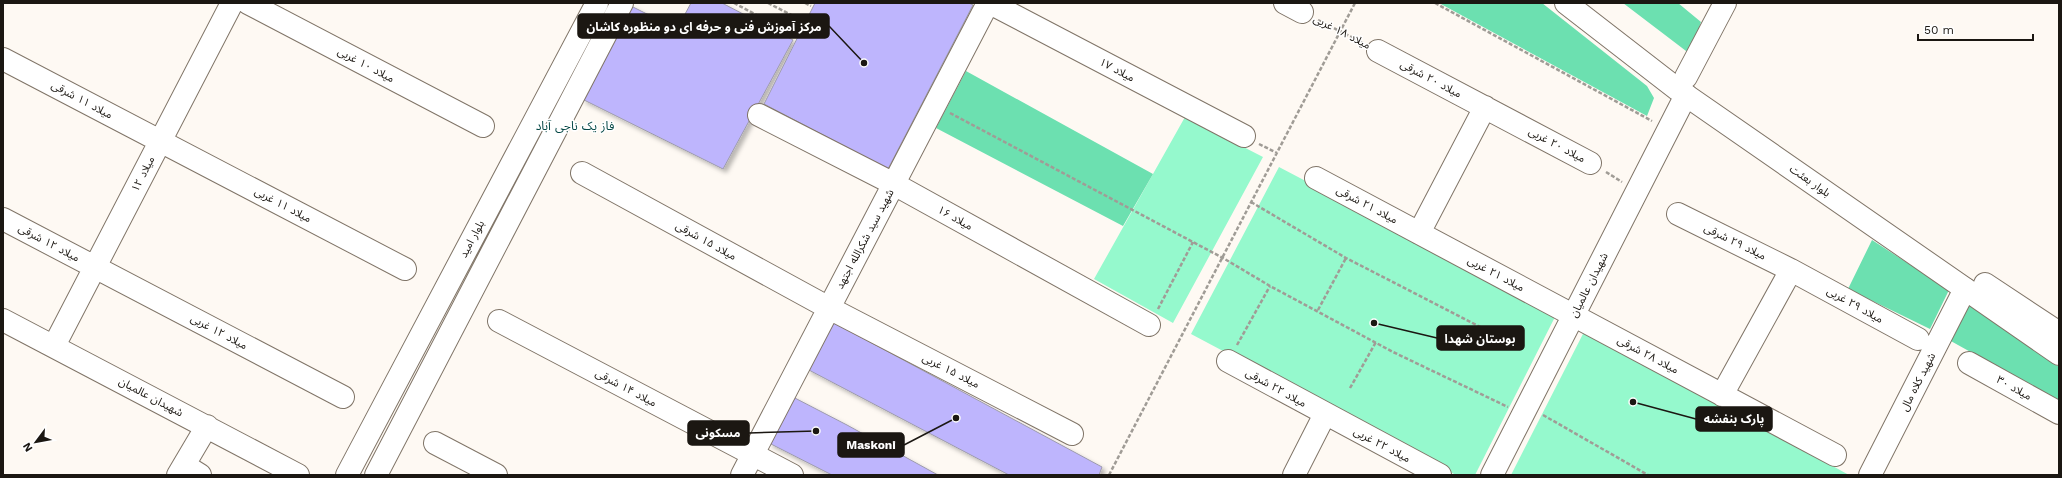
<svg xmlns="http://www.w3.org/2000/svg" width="2062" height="478" font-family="'Work Sans','Noto Sans Arabic',sans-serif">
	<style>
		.green { fill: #95f9cd }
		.forest { fill: #6ce0b0 }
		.building { fill: #beb5fd; stroke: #9d9bac; filter: url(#shadow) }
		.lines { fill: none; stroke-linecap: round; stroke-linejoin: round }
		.minor-casing { stroke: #807568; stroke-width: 24 }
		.major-casing { stroke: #807568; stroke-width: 24 }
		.path { stroke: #a09c96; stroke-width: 2.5; stroke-dasharray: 4 2; stroke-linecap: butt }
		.minor { stroke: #fff; stroke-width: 22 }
		.major { stroke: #fff; stroke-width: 22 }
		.labels { text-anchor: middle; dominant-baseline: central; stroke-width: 3; stroke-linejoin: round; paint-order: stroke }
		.street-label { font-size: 11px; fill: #1b1712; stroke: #fff }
		.neighbourhood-label { font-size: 12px; fill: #044745; stroke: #fff }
		.leader { fill: none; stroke: #1b1712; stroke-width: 1.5 }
		.callout-dot { fill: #1b1712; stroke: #fff; stroke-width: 1.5 }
		.callout { fill: #1b1712; stroke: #1b1712; stroke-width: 1.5 }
		.callout-label { font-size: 12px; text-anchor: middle; font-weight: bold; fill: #fff }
	</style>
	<defs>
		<filter id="shadow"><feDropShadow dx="3.5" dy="3.5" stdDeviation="2" flood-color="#0004"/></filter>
	</defs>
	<rect width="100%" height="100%" fill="#fef9f3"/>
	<path class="green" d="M1185 117 1263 157 1173 323 1094 279Z
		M1279 167 1557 313 1475 475H1456L1191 334Z
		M1585 330 1849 475H1511Z"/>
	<path class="forest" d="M1439 3H1542L1647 86 1654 98 1647 116Z
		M1623 3H1678L1701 22 1690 54Z
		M966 71 1153 174 1123 226 936 128Z
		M1872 240 1949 290 1930 329 1848 289Z
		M1968 303 2059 367V401L1949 340Z"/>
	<path class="building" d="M691 3H722L793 40 723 169 582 99 631 6 677 29Z
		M815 3H969L973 5 888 169 764 104Z
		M831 321 1102 467 1099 475H1009L807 369Z
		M791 396 847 425 938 475H832L769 443Z"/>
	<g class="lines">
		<defs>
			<path id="minor" d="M248 3 483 126
				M990 3 1244 136
				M1285 3 1302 12
				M1378 51 1590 163
				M3 59 405 269
				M1686 77 1725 3
				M759 115 894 184 1149 325
				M582 173 829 308 1072 434
				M1316 178 1835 455
				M1678 214 1791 270 1918 339
				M3 219 343 397
				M1419 233 1485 107
				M3 320 298 475
				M499 321 792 475
				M54 346 232 3
				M1228 361 1440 475
				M1969 363 2059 413
				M1722 395 1791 270
				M435 443 496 475
				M184 465 200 475
				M178 475 207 426
				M347 475 597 3
				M376 475 622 3
				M742 475 988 3
				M1294 475 1325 414
				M1492 475 1686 95
				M1870 475 1965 289"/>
			<path id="major" d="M1566 3 1677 89 2059 354
				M1985 284 2059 333"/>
		</defs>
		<use href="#minor" class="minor-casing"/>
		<use href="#major" class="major-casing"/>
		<path class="path" d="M734 3 794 35
			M768 3 805 22
			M805 3 811 6
			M1435 3 1652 121
			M1318 20 1363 43
			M950 113 1223 258 1270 286 1393 352 1508 407
			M1259 144 1277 153
			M1606 172 1622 182
			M1251 202 1346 258 1492 333
			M1158 309 1193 242
			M1318 310 1346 258
			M1237 345 1270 286
			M1350 388 1376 342
			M1543 415 1648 475
			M1109 475 1355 3"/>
		<use href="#minor" class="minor"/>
		<use href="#major" class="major"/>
	</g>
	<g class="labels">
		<g class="street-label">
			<text transform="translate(1342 32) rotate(27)">میلاد ۱۸ غربی</text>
			<text transform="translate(366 65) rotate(28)">میلاد ۱۰ غربی</text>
			<text transform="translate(1117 70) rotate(28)">میلاد ۱۷</text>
			<text transform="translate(1431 79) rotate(28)">میلاد ۲۰ شرقی</text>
			<text transform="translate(82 100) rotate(28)">میلاد ۱۱ شرقی</text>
			<text transform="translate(1557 145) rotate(28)">میلاد ۲۰ غربی</text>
			<text transform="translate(143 174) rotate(-63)">میلاد ۱۲</text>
			<text transform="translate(1810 181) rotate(35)">بلوار بعثت</text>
			<text transform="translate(283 205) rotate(28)">میلاد ۱۱ غربی</text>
			<text transform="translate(1367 205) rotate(28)">میلاد ۲۱ شرقی</text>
			<text transform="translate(955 218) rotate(29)">میلاد ۱۶</text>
			<text transform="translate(472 239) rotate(-62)">بلوار امید</text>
			<text transform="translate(865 239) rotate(-62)">شهید سید شکرالله اجتهد</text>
			<text transform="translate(706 241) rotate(29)">میلاد ۱۵ شرقی</text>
			<text transform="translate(1735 242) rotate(26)">میلاد ۲۹ شرقی</text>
			<text transform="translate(49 243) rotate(28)">میلاد ۱۲ شرقی</text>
			<text transform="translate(1496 274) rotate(28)">میلاد ۲۱ غربی</text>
			<text transform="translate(1589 285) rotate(-63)">شهیدان عالمیان</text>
			<text transform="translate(1855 305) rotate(29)">میلاد ۲۹ غربی</text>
			<text transform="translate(219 332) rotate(28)">میلاد ۱۲ غربی</text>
			<text transform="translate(1648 355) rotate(28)">میلاد ۲۸ شرقی</text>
			<text transform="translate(951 371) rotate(27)">میلاد ۱۵ غربی</text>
			<text transform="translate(1918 382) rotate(-63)">شهید کلاه مال</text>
			<text transform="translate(626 388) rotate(28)">میلاد ۱۴ شرقی</text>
			<text transform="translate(1276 388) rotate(29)">میلاد ۲۲ شرقی</text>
			<text transform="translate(2014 388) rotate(29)">میلاد ۳۰</text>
			<text transform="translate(151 397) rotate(28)">شهیدان عالمیان</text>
			<text transform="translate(1382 445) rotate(28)">میلاد ۲۲ غربی</text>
		</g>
		<g class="neighbourhood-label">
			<text x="575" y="126">فاز یک ناجی آباد</text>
		</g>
	</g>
	<path class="leader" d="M864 63L829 26M1374 323L1437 338M1633 402L1696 419M816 431L749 433M956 418L904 445"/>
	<g class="callout-dot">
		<circle cx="864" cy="63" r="4"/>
		<circle cx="1374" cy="323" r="4"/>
		<circle cx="1633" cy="402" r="4"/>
		<circle cx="816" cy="431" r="4"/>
		<circle cx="956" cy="418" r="4"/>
	</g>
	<g class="callout">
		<rect x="578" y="14" width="251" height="24" rx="4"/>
		<rect x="1437" y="326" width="87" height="24" rx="4"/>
		<rect x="1696" y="407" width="76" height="24" rx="4"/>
		<rect x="688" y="421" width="61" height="24" rx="4"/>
		<rect x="838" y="433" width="66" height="24" rx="4"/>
	</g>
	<g class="callout-label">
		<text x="704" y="31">مرکز آموزش فنی و حرفه ای دو منظوره کاشان</text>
		<text x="1480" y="343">بوستان شهدا</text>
		<text x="1734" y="423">پارک بنفشه</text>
		<text x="718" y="437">مسکونی</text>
		<text x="871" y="449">Maskoni</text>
	</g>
	<rect width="2062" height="478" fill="none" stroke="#1b1712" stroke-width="8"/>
	<g transform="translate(36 442) rotate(238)" stroke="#ffffff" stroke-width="3" paint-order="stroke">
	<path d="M0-3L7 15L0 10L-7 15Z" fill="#1b1712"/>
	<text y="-6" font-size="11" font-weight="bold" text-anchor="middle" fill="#1b1712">N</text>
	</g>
	<path d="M1918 34v6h115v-6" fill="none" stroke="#1b1712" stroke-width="2"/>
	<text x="1924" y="34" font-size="12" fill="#1b1712" stroke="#ffffff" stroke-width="3" paint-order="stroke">50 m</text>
</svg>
